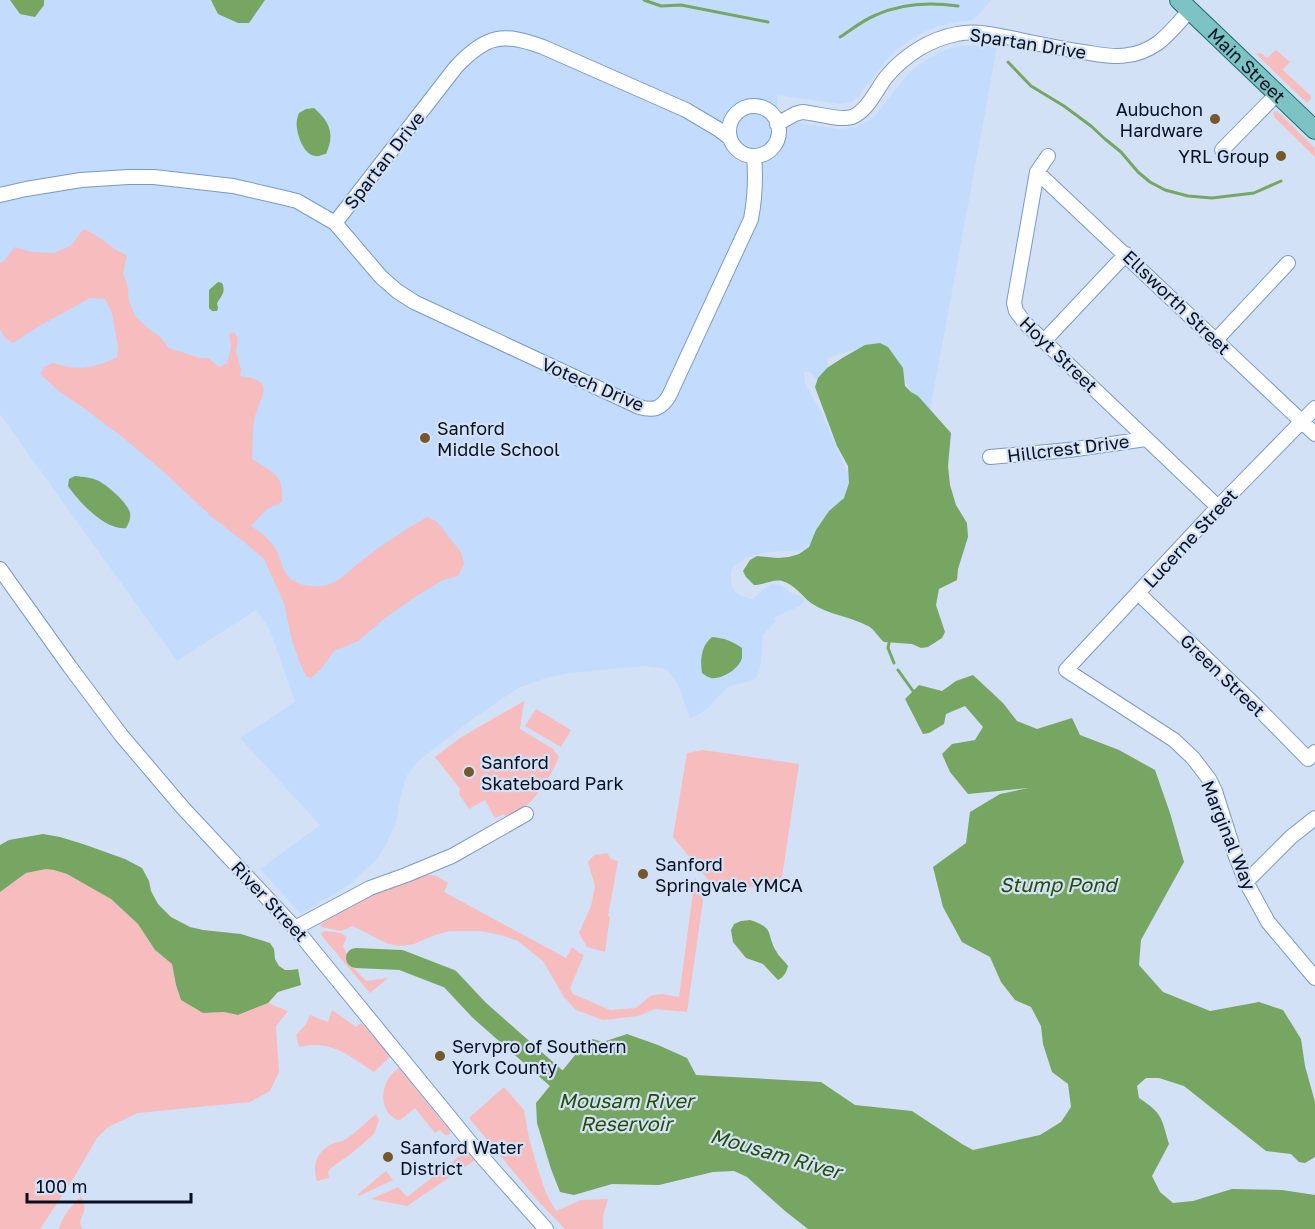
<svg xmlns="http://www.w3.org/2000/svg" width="1315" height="1229" font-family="'Golos Text',sans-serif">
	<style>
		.built { fill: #c3dbfd }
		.green { fill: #f7bcbe }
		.water { fill: #77a562 }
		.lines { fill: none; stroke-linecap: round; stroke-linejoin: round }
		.stream { stroke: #77a562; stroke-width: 3 }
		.river { stroke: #77a562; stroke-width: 20 }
		.minor-casing { stroke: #779ac9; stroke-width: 16 }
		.major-casing { stroke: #1b6a71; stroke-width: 20 }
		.minor { stroke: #fff; stroke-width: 14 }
		.major { stroke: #7dc3c4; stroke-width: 18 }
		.poi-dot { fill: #74572a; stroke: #d3e1f6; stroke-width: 2 }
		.labels { text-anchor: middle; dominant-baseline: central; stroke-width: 4.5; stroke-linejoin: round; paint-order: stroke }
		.street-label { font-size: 18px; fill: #051021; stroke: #d3e1f6 }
		.poi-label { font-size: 18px; fill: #051021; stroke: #d3e1f6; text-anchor: start }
		.water-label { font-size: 20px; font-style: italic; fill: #234e04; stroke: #d3e1f6 }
	</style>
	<rect width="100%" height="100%" fill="#d3e1f6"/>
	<path class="built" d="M0 0H992L973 20 956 22 939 26 922 33 907 42 896 50 884 63 859 96 853 101 840 104 777 95 778 120 838 129 857 127 866 122 875 116 906 76 916 67 929 58 945 50 962 46 979 45 997 47 930 411 918 399 910 389 906 383 901 368 862 347 827 358 828 366 822 377 819 379H816L810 372H805L804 374 805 383 823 416 851 481 848 492 835 508 812 541 803 550 766 552 744 559 733 567 731 571V583L735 592 739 595 751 599 754 598 762 590 771 584 780 585 793 594 803 597 805 600 800 606 775 617V620L776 621 763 635 760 669 756 678 753 680 727 687 707 709 696 716 690 718 678 685 667 669 644 666 569 673 546 678 518 688 474 718 418 761 407 775 401 794 396 823 386 845 377 859 350 884 301 914 260 869 320 825 240 738 295 702 270 630 256 610 177 661 0 414Z"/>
	<path class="green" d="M1276 50 1290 62 1283 70 1311 96V99L1307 103 1256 54 1261 53 1267 58Z
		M1277 111 1315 148V157L1275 118 1273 112Z
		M83 229C100 235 110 249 127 255L123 273 127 284 129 300 135 316 149 329 159 336 169 348 200 358H208L219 367 227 363 231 347 229 334 234 332 238 338 236 351 241 369 240 376C280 381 258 397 254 421 252 433 253 447 252 459 272 473 284 473 282 502L267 509 251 526C263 534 270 539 277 552 283 564 281 570 292 580 300 586 318 588 327 585 342 581 353 566 365 558 385 543 405 530 427 517L436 521 461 552 464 564 458 576 443 580 415 597 385 618 358 641 334 651 321 669 311 678 306 676 299 661 292 640 284 603 264 559 243 541 212 517 165 473 125 439 85 409 60 392 40 374 44 367 53 363C77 371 94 369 117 357L118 347 112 313 105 299 90 298 34 329 13 343 5 338 0 329V263L4 261 15 247 31 252 54 253 72 245Z
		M524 701 520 729 553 749 559 757C553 772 539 795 527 805 520 809 513 813 506 817L504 814 495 818 485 800 469 809 459 794 460 789 435 757 460 738Z
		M536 709 571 730 561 747 525 726Z
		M703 750 799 764 781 884 717 891 673 837 687 753Z
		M607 853 611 859 618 861 608 916 610 917 605 952 587 947 579 933 591 906 595 886 588 862 594 855Z
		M46 869 54 870 67 874 111 899 138 924 155 950 172 964 176 985 181 1000 203 1013 224 1012 238 1015 268 1003 288 1011 276 1026 279 1072 270 1091 250 1102 138 1113 108 1127 97 1138 72 1181 40 1229H0V892L26 873Z
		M423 874 436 876 448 883 444 892 566 958 572 947 579 953 584 955 570 988 573 994 610 1010 636 1008 649 997 653 995 663 994 679 997 695 877 703 901 687 1012 655 1009 638 1016 603 1020 576 1010 564 997 543 961 518 941 501 935 480 931H450L435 935 414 944 399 946 386 943 353 926 341 931 321 927 320 925C354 901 384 889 423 874Z
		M325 931 341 933 347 937 343 946 352 966 366 981 388 978 370 993 322 936 321 933Z
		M332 1010 356 1027 361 1023 391 1056 374 1072C349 1056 331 1039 299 1047L296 1035 306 1024 310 1015 328 1022Z
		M399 1068 441 1120 450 1131V1134L448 1135H445L440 1130 435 1133 415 1108 400 1120H397C376 1109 381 1079 399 1068Z
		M504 1087 524 1110 529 1138 537 1166 546 1193 556 1211 581 1200 608 1199 603 1216V1229H565L538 1201 469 1118Z
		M376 1114 379 1120 374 1134 352 1153 331 1168 328 1172 329 1178 317 1181C312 1165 316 1152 332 1144 337 1142 342 1142 346 1139 357 1132 366 1122 376 1114Z
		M459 1145 465 1146 475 1160 407 1206 371 1199 398 1187 407 1197 461 1155 457 1147Z
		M386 1171 393 1180 359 1196 358 1194Z
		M81 1196 85 1208 80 1222 82 1229H59C62 1216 72 1206 81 1196Z"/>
	<path class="water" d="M10 0H44V5L35 17 20 14Z
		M211 0H265L249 23H238L218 14Z
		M314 108C330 122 335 134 326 154 323 154 320 157 316 156 305 156 298 138 297 128 296 123 297 118 299 113L306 109Z
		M218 282 222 283C226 292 222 295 217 303L218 308 217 311H212L209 308V290Z
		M880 343 888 347 903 368 905 386 911 392 918 396 951 433 948 466 950 485 956 505 967 523 968 537 958 569 957 580 939 589 936 605 945 632 942 638 928 647 921 648 912 644 884 642C878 637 874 629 868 626 850 616 828 615 811 603 802 596 794 584 782 581 773 579 764 585 754 585L746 577 743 571 750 560 757 556 778 558 789 557 799 554 809 547 816 530 829 511 844 498 849 483 848 466 837 446 815 387 818 378 827 368 844 357 865 345Z
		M75 476C83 477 91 477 99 481 108 486 128 503 130 513 131 518 129 523 126 528 106 531 79 502 68 486L69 479Z
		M712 637C724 638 732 641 742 648 742 650 742 656 742 658 739 669 721 680 711 678 707 677 705 675 702 673 700 660 701 646 712 637Z
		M973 675 1003 703 1017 721 1037 729 1072 718 1080 735 1119 750 1155 770 1170 813 1184 862 1141 940 1139 965 1163 992 1210 1011 1259 1002 1283 1010 1301 1039 1305 1066 1315 1102V1157L1305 1163 1299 1162 1291 1154 1266 1151 1184 1086 1159 1078H1146L1137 1086 1139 1098C1163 1114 1161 1117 1169 1144L1152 1176 1160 1192 1173 1203 1193 1201 1232 1189 1282 1190 1315 1195V1229H808L785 1211 747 1177 734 1171 713 1172 659 1185 612 1184 574 1195 560 1192 551 1169 537 1123 536 1103 589 1038 603 1042 627 1034 658 1045 687 1058 696 1075 821 1082 855 1105 912 1111 962 1144 973 1150 1040 1135 1061 1122 1071 1107 1068 1084 1052 1072 1043 1044 1041 1026 1031 1007 1015 1000 1001 982 990 957 962 942 943 907 933 867 966 843 970 812 1000 794 1028 788 968 794 950 772 942 754 952 744 975 740 983 727 965 706 946 714 944 724 929 733 923 734 905 699 919 685 942 691 956 681Z
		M43 834 60 837 83 844 125 859 142 868 149 881 151 891 158 904 171 917 190 927 203 930 241 934 270 943 274 949 275 959 279 966 285 970H291L298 969 301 985 278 992 268 1003 238 1015 224 1012 203 1013 181 1000 176 985 172 964 155 950 138 924 111 899 67 874 54 870 46 869 26 873 0 892V845L9 840Z
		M750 920C775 928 766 933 776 951 779 957 784 960 788 966 786 973 784 977 778 980L763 964 746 958 733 942 731 930 734 924 741 921Z"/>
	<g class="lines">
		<path class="stream" d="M644 0 661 6 681 5 768 22
			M840 37C851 30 863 20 876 15 902 3 930 2 958 6
			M1008 62 1031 86 1064 106 1091 126 1105 139 1121 152 1138 172 1150 182 1165 190 1188 196 1212 198 1254 193 1281 181
			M889 643 888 648 894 663
			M898 670 913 691"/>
		<path class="river" d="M356 958 401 960 450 979 479 1010 556 1078 578 1090"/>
		<defs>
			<path id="minor" d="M729 131a25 25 0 1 1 50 0a25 25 0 1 1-50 0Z
				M777 124 795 114 802 112C816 113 839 121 852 117 868 111 877 88 887 76 905 55 930 39 957 34 975 30 997 35 1016 39 1038 44 1060 48 1083 52 1098 54 1113 58 1128 55 1139 54 1149 49 1158 43 1170 34 1180 21 1190 10
				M1222 150 1277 94
				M1048 156 1037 172 1014 303 1016 311 1025 323 1218 507
				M1037 172 1315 434
				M0 195 26 189 81 180 128 177H154L233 186 285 198 297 201 335 223 381 277 397 291 414 302 639 407C654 411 661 409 669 396L751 219C755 198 756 178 754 156
				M335 223 456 67C486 35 503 32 543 47L686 110 718 129 730 138
				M1216 340 1288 263
				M1044 341 1126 254
				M1315 408 1218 507 1066 670 1174 740 1193 758 1209 779 1215 791 1235 854 1246 882 1256 900 1268 922 1315 978
				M990 457 1069 450 1146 439
				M0 569 70 667 121 735 183 808 295 928 483 1158 546 1229
				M1138 593 1254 704 1308 759 1315 752
				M1246 882 1291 837 1315 818
				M295 928 370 888 406 875 452 856 526 814"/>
			<g id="major">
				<path id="s1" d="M1179 0 1315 130"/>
			</g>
		</defs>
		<use href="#minor" class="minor-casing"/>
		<use href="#major" class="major-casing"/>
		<use href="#minor" class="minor"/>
		<use href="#major" class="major"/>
	</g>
	<g class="poi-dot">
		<circle cx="1215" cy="119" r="6"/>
		<circle cx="1281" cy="156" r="6"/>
		<circle cx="425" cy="438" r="6"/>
		<circle cx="469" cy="772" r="6"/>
		<circle cx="643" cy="874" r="6"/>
		<circle cx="440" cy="1056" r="6"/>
		<circle cx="388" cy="1157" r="6"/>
	</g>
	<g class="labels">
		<g class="street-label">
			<text transform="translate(1028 43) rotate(9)">Spartan Drive</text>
			<text stroke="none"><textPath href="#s1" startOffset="94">Main Street</textPath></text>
			<text transform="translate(384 160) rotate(-52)">Spartan Drive</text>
			<text transform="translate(1177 302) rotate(44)">Ellsworth Street</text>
			<text transform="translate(1059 354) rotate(44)">Hoyt Street</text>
			<text transform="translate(593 384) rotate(23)">Votech Drive</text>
			<text transform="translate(1068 448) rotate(-7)">Hillcrest Drive</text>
			<text transform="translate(1190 538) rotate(-47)">Lucerne Street</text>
			<text transform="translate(1223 675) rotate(44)">Green Street</text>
			<text transform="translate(1229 835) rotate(68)">Marginal Way</text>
			<text transform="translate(270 901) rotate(47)">River Street</text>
		</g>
		<g class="poi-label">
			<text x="1203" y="109" text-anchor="end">Aubuchon<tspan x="1203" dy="21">Hardware</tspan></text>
			<text x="1269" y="156" text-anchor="end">YRL Group</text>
			<text x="437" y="428">Sanford<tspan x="437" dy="21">Middle School</tspan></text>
			<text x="481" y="762">Sanford<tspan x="481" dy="21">Skateboard Park</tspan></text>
			<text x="655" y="864">Sanford<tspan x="655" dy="21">Springvale YMCA</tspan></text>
			<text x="452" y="1046">Servpro of Southern<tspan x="452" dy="21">York County</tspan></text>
			<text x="400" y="1147">Sanford Water<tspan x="400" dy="21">District</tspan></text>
		</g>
		<g class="water-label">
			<text x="1058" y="884">Stump Pond</text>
			<text x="626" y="1100">Mousam River<tspan x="626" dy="23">Reservoir</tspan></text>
			<text transform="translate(776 1153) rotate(16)">Mousam River</text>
		</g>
	</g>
	<path d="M27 1193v9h164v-9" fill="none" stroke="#051021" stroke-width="3"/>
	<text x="36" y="1193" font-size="18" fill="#051021" stroke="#d3e1f6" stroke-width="4.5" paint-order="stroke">100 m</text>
</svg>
